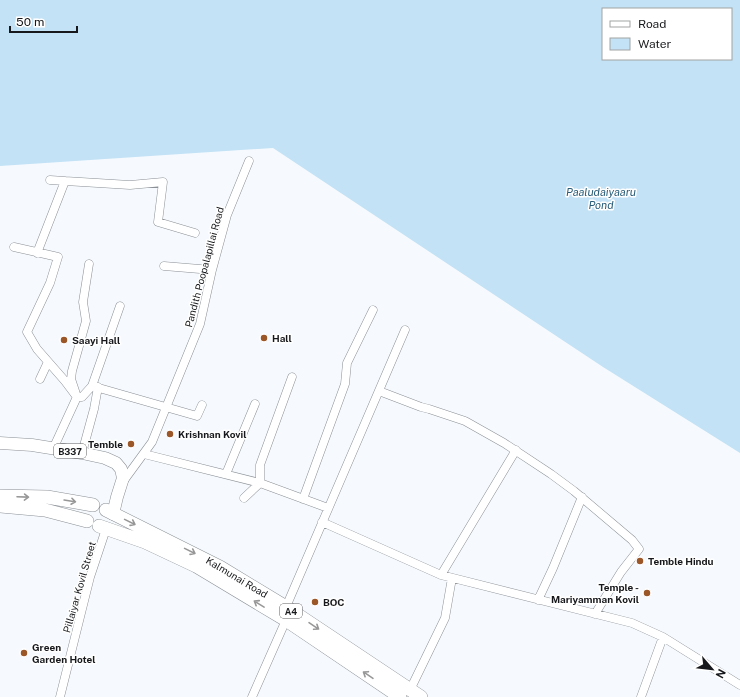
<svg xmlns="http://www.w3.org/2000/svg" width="740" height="697" font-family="'Public Sans',sans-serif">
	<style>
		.water { fill: #c3e2f5; fill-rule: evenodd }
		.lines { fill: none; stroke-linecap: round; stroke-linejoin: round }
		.minor-casing { stroke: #8b9096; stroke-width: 9 }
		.primary-casing { stroke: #8b9096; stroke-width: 13 }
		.trunk-casing { stroke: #8b9096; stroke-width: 14 }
		.minor { stroke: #fff; stroke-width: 8 }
		.primary { stroke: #fff; stroke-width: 12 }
		.trunk { stroke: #fff; stroke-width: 13 }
		.oneway { stroke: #979798 }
		.poi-dot { fill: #9b5728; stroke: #fff; stroke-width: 1.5 }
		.labels { text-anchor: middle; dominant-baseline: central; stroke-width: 3; stroke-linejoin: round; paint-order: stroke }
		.shield { fill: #fff; stroke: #5d5d5f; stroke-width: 1 }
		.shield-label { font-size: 9px; font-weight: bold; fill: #17181b }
		.street-label { font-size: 10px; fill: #17181b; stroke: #fff }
		.poi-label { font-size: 10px; font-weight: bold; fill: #17181b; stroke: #fff; text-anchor: start }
		.water-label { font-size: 11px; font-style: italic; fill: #285c78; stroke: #fff }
	</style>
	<rect width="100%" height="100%" fill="#f6fafe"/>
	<path class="water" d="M0 0H740V453L603 367 273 148 0 166ZM603 9H731V59H603Z"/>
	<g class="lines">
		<defs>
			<path id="minor" d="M65 181 130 185 163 182 158 222 195 233
				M14 247 58 257 50 283 27 332 37 349 65 381 77 397 71 379 72 371 86 321 83 302 89 264
				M37 253 65 181 50 180
				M164 266 212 270
				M40 379 48 362
				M92 386 197 416 202 405
				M379 391 421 407 429 409 465 421 504 443 551 474 574 491 632 540 639 549 621 572 595 614
				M53 449 77 397H82L92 386 120 306
				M82 453 94 409 98 387
				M144 454 260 483 328 508
				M226 474 255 404
				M122 483 152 442 200 324 212 270 227 215 249 161
				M244 498 260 483V465L292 377
				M303 499 345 384 347 363 373 310
				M322 522 441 575 632 623 663 637 740 685
				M441 575 516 450
				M538 600 553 568 582 497
				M286 607 405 330
				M410 690 445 618 452 578
				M60 697 90 577 106 529
				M252 697 286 620
				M641 697 663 637"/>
			<path id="primary" d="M0 443 32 445 82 453 105 458 116 463 121 469 123 478 117 497 113 514"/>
			<path id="trunk" d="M0 496 47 497 93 505
				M0 506 45 510 87 521
				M106 510 220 567 286 607 421 697
				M99 526 145 542 196 566 286 620 400 697"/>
		</defs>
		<use href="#minor" class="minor-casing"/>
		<use href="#primary" class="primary-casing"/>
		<use href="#trunk" class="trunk-casing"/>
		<use href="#minor" class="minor"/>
		<use href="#primary" class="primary"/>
		<use href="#trunk" class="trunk"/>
	</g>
	<defs><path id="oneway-shaft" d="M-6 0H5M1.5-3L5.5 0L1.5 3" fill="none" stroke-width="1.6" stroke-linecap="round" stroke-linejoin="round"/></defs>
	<g class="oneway">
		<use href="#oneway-shaft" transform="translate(23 497) rotate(2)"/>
		<use href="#oneway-shaft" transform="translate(70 501) rotate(9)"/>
		<use href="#oneway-shaft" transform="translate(130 522) rotate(26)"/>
		<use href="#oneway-shaft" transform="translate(190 551) rotate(26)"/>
		<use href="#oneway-shaft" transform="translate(259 604) rotate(-148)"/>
		<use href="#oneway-shaft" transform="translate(314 626) rotate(34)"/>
		<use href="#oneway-shaft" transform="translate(368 675) rotate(-146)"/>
	</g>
	<g class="poi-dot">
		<circle cx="264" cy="338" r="4"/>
		<circle cx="64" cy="340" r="4"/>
		<circle cx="170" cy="434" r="4"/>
		<circle cx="131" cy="444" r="4"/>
		<circle cx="640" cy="561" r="4"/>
		<circle cx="647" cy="593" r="4"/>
		<circle cx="315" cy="602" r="4"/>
		<circle cx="24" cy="653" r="4"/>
	</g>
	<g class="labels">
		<g class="shield">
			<rect x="54" y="444" width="32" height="14" rx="3"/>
			<rect x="280" y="604" width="22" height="14" rx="3"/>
		</g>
		<g class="shield-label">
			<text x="70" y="451">B337</text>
			<text x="291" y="611">A4</text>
		</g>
		<g class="street-label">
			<text transform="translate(204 267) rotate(-75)">Pandith Poopalapillai Road</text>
			<text transform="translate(237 577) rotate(31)">Kalmunai Road</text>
			<text transform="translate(79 587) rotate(-74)">Pillaiyar Kovil Street</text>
		</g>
		<g class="poi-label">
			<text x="272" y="338">Hall</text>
			<text x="72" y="340">Saayi Hall</text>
			<text x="178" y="434">Krishnan Kovil</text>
			<text x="123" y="444" text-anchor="end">Temble</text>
			<text x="648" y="561">Temble Hindu</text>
			<text x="639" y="587" text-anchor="end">Temple -<tspan x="639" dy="12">Mariyamman Kovil</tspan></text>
			<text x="323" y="602">BOC</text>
			<text x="32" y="647">Green<tspan x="32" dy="12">Garden Hotel</tspan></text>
		</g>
		<g class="water-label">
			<text x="601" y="192">Paaludaiyaaru<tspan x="601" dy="13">Pond</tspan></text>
		</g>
	</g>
	<rect x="602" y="8" width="130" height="52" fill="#ffffff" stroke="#a2a3a4"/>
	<rect x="610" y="21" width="20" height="6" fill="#ffffff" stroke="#a2a3a4"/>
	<text x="638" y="28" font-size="12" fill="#17181b">Road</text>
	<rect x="610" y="38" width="20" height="12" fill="#c3e2f5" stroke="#a2a3a4"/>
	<text x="638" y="48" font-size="12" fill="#17181b">Water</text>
	<g transform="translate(712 669) rotate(118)" stroke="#ffffff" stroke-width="3" paint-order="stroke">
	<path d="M0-3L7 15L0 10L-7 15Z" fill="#17181b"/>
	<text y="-6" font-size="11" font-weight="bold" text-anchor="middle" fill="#17181b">N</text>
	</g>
	<path d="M10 26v6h67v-6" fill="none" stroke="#17181b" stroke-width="2"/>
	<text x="16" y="26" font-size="12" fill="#17181b" stroke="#ffffff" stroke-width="3" paint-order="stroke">50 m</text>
</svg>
